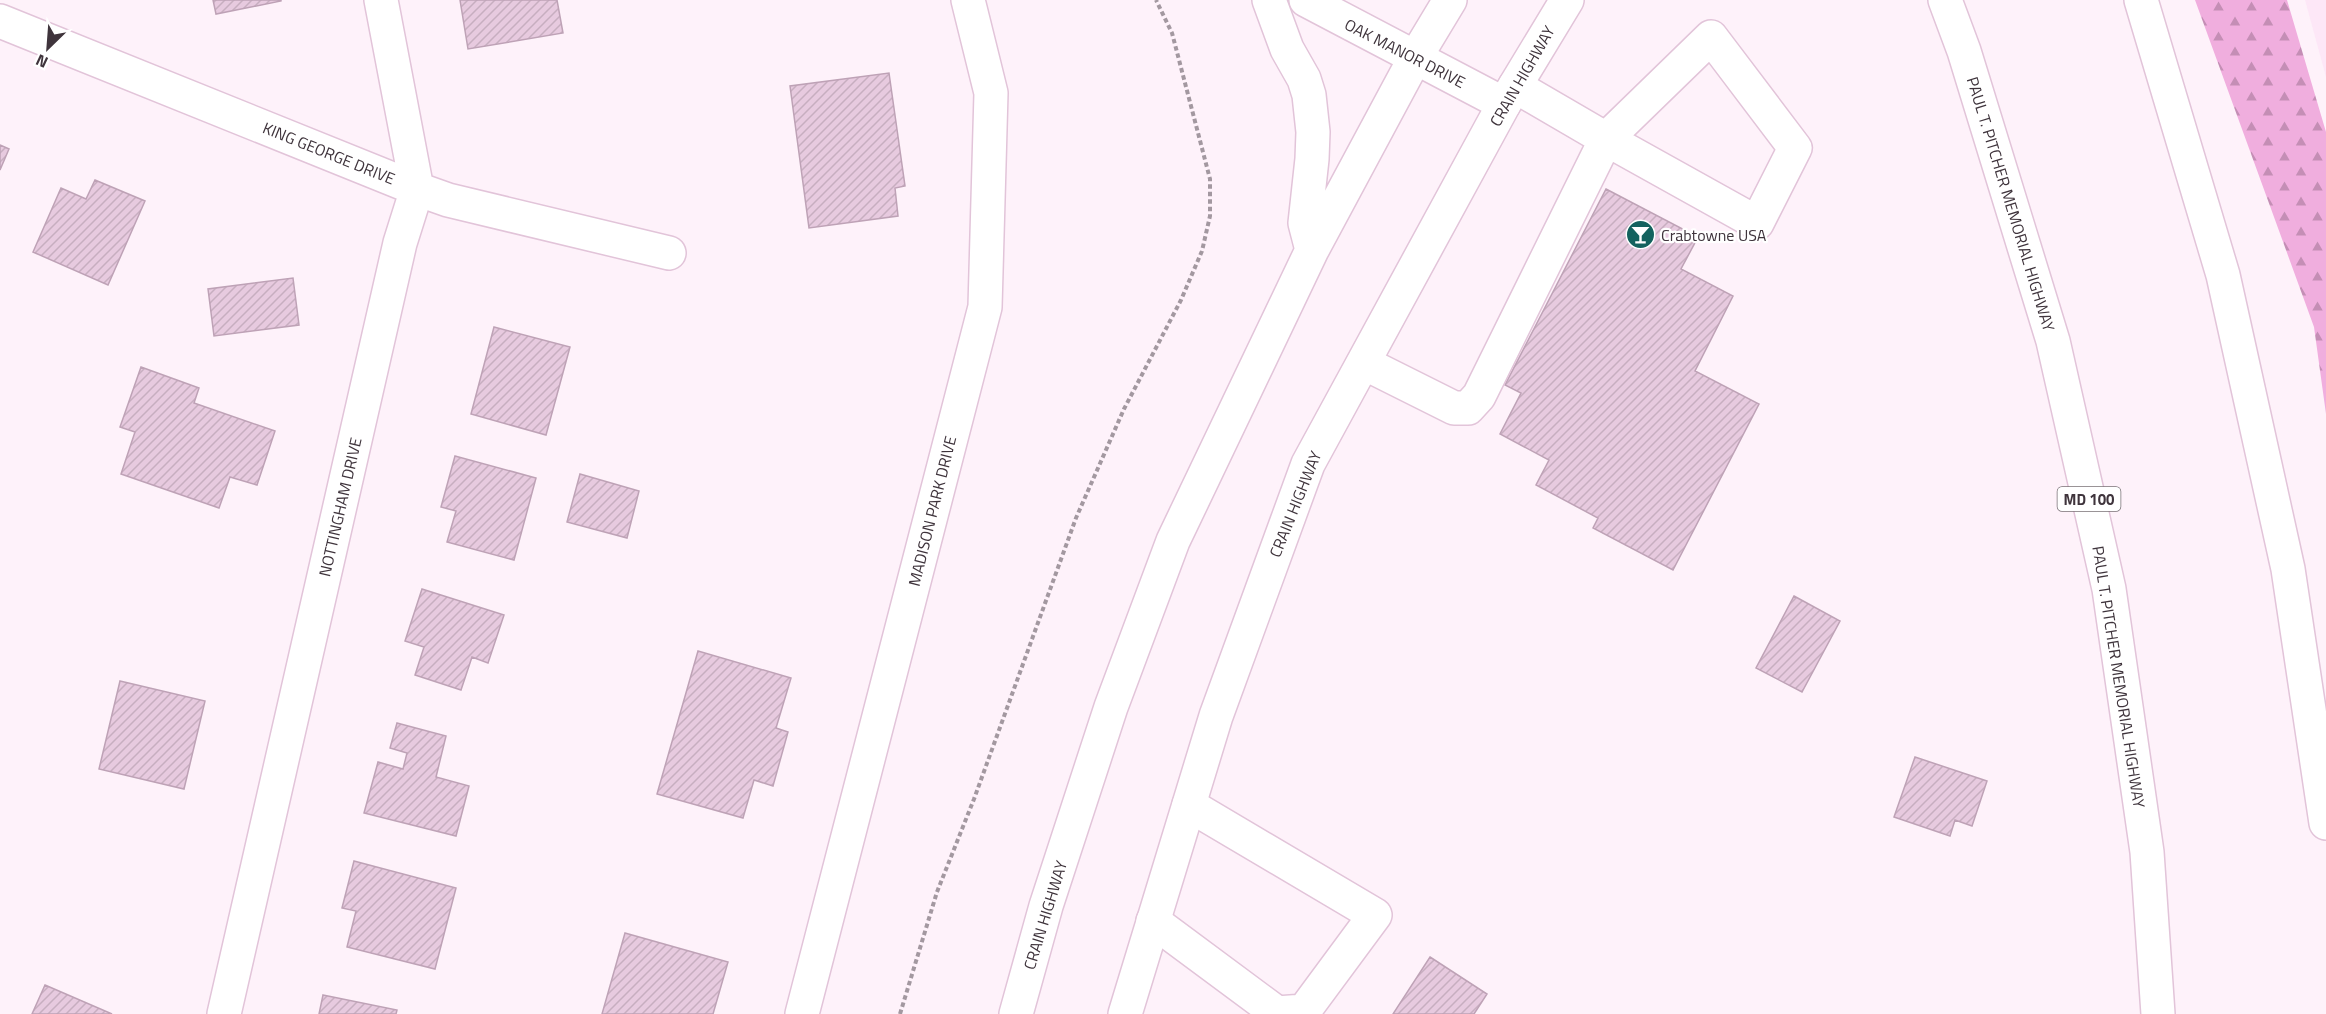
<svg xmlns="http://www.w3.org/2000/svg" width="2326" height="1014" font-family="'Titillium Web',sans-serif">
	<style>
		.built { fill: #fde7f7 }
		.forest { fill: url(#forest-firs) }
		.building { fill: url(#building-hatch); stroke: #bea2b6; stroke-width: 1.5 }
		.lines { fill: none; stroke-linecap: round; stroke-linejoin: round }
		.minor-casing { stroke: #e2c4d9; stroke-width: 36 }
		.major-casing { stroke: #e2c4d9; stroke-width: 36 }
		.highway-casing { stroke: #e2c4d9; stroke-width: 36 }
		.path { stroke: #a398a0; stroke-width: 4; stroke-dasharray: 4.5 3; stroke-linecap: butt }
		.minor { stroke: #fff; stroke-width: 33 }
		.major { stroke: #fff; stroke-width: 33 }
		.highway { stroke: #fff; stroke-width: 33 }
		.labels { text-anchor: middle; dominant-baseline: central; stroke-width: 4.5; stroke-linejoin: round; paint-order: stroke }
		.shield { fill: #fff; stroke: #797176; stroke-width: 1.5 }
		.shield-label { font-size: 15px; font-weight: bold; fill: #3f343c }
		.street-label { font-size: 16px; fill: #3f343c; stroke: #fff }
		.poi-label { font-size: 16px; fill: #3f343c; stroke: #fff; text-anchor: start }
	</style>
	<defs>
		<pattern id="forest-firs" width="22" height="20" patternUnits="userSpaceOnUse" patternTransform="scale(1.5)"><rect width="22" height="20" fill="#f0aede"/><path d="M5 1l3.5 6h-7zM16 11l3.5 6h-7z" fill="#c48eb5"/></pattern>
		<pattern id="building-hatch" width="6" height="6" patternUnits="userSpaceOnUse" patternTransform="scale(1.5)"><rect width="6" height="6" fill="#e7cadf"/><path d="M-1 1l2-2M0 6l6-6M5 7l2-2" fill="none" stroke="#c7aec0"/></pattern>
	</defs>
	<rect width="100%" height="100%" fill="#fef2fa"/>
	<path class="built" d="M2305 0H2326V77Z"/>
	<path class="forest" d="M2195 0H2287L2326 132V414L2314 327Z"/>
	<path class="building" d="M213 0H281V1L216 14Z
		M460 0H557L563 33 468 49Z
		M889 73 905 186 895 188 898 216 809 228 790 86Z
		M0 145 9 149 0 170Z
		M95 180 145 201 108 285 33 252 61 188 86 199Z
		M1606 189 1698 237 1681 269 1733 296 1695 371 1759 404 1673 570 1593 528 1598 518 1536 485 1549 460 1500 434 1521 393 1505 385Z
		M293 278 299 325 214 336 208 289Z
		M494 327 570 347 546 435 471 414Z
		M141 367 199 388 194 403 275 431 257 485 230 477 219 508 121 474 135 432 120 427Z
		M455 456 536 478 514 560 447 542 456 511 441 507Z
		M580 474 639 491 627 538 567 522Z
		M422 589 504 615 488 663 472 657 461 690 415 675 424 647 405 641Z
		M1794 596 1840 621 1802 692 1756 668Z
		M698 651 791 678 776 728 788 732 773 786 754 780 743 818 657 794Z
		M120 681 205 701 184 789 99 769Z
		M397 723 446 736 436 777 469 786 456 836 364 813 378 762 403 769 407 753 390 748Z
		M1915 757 1987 781 1972 826 1955 820 1950 836 1894 817Z
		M354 861 456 888 435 969 347 947 356 911 342 908Z
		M625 933 728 962 713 1014H602Z
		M1430 957 1487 994 1474 1014H1393Z
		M45 985 112 1014H32Z
		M323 995 397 1010 396 1014H319Z"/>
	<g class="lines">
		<defs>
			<path id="minor" d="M1306 0 1504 104
				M0 21 417 189 448 200 669 253
				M1711 37 1795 148 1757 223 1606 139Z
				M1364 363 1454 408H1468L1479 396 1606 139 1515 86
				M1153 921 1277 1013 1304 1011 1375 915 1189 805
				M224 1014 400 243 417 189 381 0
				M802 1014 985 307 991 93 968 0"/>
			<path id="major" d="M1269 0 1287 49 1304 79 1309 95 1313 132 1312 159 1305 223 1312 250
				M1016 1014 1046 906 1111 707 1173 541 1312 250 1415 58 1450 0
				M1125 1014 1216 716 1308 464 1504 104 1567 0"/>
			<path id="highway" d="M1945 0 1964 51 2053 341 2109 589 2147 852 2158 1014
				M2141 0 2223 275 2288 569 2326 823"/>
		</defs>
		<use href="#minor" class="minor-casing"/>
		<use href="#major" class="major-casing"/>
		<use href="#highway" class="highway-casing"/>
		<path class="path" d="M900 1014 937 892 974 799 1076 518 1124 409 1181 300 1202 251 1210 216V179L1172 33 1156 0"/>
		<use href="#minor" class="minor"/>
		<use href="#major" class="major"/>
		<use href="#highway" class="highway"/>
	</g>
	<defs>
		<symbol id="bar-disc" viewBox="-11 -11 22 22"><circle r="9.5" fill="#13625e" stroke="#fff"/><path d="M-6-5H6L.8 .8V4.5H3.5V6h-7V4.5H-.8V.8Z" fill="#fff"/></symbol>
	</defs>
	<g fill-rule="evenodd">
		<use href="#bar-disc" x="1624" y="218" width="33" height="33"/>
	</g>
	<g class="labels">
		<rect class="shield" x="2057.5" y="487" width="63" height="24" rx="4.5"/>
		<g class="shield-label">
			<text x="2089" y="499">MD 100</text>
		</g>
		<g class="street-label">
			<text transform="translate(1405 53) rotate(27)">OAK MANOR DRIVE</text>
			<text transform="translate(1522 76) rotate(-60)">CRAIN HIGHWAY</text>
			<text transform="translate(329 153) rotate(22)">KING GEORGE DRIVE</text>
			<text transform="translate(2011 204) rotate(73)">PAUL T. PITCHER MEMORIAL HIGHWAY</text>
			<text transform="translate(1295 504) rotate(-68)">CRAIN HIGHWAY</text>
			<text transform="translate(340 507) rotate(-77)">NOTTINGHAM DRIVE</text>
			<text transform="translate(932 511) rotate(-76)">MADISON PARK DRIVE</text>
			<text transform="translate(2119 677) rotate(81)">PAUL T. PITCHER MEMORIAL HIGHWAY</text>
			<text transform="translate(1045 915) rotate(-73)">CRAIN HIGHWAY</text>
		</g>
		<g class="poi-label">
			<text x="1661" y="235">Crabtowne USA</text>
		</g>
	</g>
	<g transform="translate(48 48) rotate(205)" stroke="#ffffff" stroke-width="4.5" paint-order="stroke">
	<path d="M0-4.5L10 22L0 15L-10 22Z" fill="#3f343c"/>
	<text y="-9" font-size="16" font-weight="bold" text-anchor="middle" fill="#3f343c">N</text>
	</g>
</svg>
